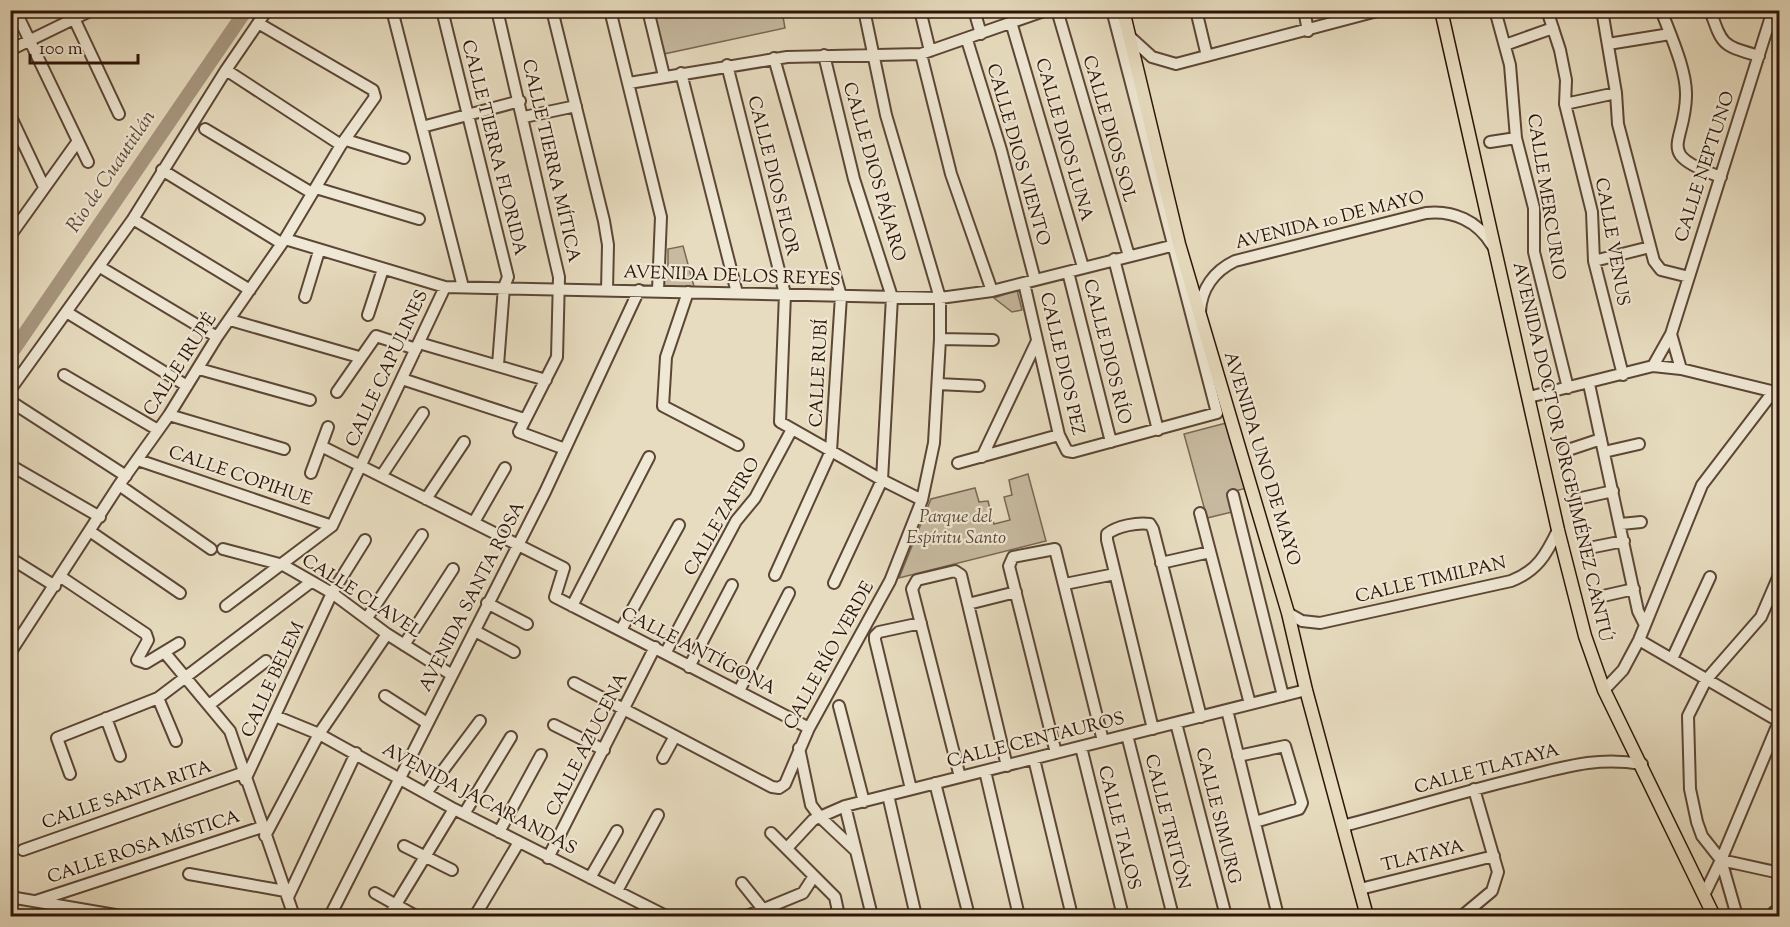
<svg xmlns="http://www.w3.org/2000/svg" width="1790" height="927" font-family="'Sorts Mill Goudy',serif">
	<style>
		.green { fill: #c7baa0; stroke: #7a6754; stroke-width: 1.5 }
		.lines { fill: none; stroke-linecap: round; stroke-linejoin: round }
		.river { stroke: #a89881; stroke-width: 14 }
		.minor-casing { stroke: #5c4636; stroke-width: 14 }
		.major-casing { stroke: #2d1408; stroke-width: 15 }
		.minor { stroke: #efe8d5; stroke-width: 10 }
		.major { stroke: #e7dcbf; stroke-width: 12 }
		.labels { text-anchor: middle; dominant-baseline: central; stroke-width: 4.5; stroke-linejoin: round; paint-order: stroke }
		.street-label { font-size: 18px; fill: #2d1408; stroke: #efe8d5 }
		.park-label { font-size: 18px; font-style: italic; fill: #5b4636; stroke: #efe8d5 }
		.water-label { font-size: 20px; font-style: italic; fill: #5e4938; stroke: #efe8d5 }
	</style>
	<rect width="100%" height="100%" fill="#e7dcbf"/>
	<filter id="stains"><feTurbulence type="fractalNoise" baseFrequency=".00333" numOctaves="4"/><feColorMatrix values="0 0 0 0 .2 0 0 0 0 .09 0 0 0 0 .02 0 0 0 .5 -.17"/></filter>
	<radialGradient id="worn" r=".72"><stop offset=".6" stop-color="#630" stop-opacity="0"/><stop offset="1" stop-color="#630" stop-opacity=".3"/></radialGradient>
	<path class="green" d="M647 11H782L785 28 659 55Z
		M683 246 695 290 662 288 668 265V249Z
		M1017 290 1022 310 1012 312 994 298Z
		M1230 422 1247 488 1227 493 1232 512 1207 518 1184 434Z
		M1028 474 1046 541 899 578 931 499 975 488 979 502 988 501 994 524 1010 520 1004 497 1012 495 1009 480Z"/>
	<g class="lines">
		<path class="river" d="M10 355 246 10"/>
		<defs>
			<path id="minor" d="M15 10 88 162
				M70 10 119 114
				M392 10 463 287
				M442 10 508 277 504 287 498 365
				M497 10 559 277 557 357 519 432 565 449
				M552 10 604 221 608 245 607 290
				M610 10 661 217 658 290
				M648 10 664 76
				M920 10 930 51
				M974 10 981 34
				M1057 10 1129 256
				M1196 10 1207 56
				M1304 10 1308 31
				M1495 10 1510 65 1516 138 1534 208V252L1568 388
				M1547 10 1560 50 1566 80 1565 104 1592 212 1594 261 1623 375
				M1602 10 1616 93 1618 124 1654 261 1661 270 1689 277
				M1661 10C1670 34 1687 71 1686 96 1685 146 1653 153 1721 177
				M1710 10C1723 47 1722 45 1759 56
				M1011 22 1083 267
				M1130 37 1152 57 1176 64 1381 10
				M967 40 1001 150 1035 280
				M1608 44 1670 34
				M1505 45 1553 28
				M10 50 92 10
				M921 54 951 174 992 291
				M824 55 854 179 892 297 882 480 834 583
				M774 58 841 296 831 451 775 575
				M727 65 785 294 780 422 882 480 922 500
				M226 70 341 145
				M681 73 737 293
				M629 83 787 57 921 54 1047 10
				M1565 104 1616 93
				M10 115 44 187
				M524 117 576 106
				M422 127 520 101
				M205 129 312 193
				M346 140 404 158
				M1490 142 1516 138
				M162 170 281 243
				M316 188 419 219
				M133 219 250 290
				M10 236 78 141
				M285 239 445 287 940 298 992 291 1179 244
				M1114 259 1158 430
				M1594 261 1650 247
				M100 267 217 337
				M1068 272 1111 442
				M1024 283 1059 435 1067 451 1073 452 1217 413 1112 10
				M688 292 666 357 663 406 738 445
				M305 297 319 251
				M1200 312C1201 289 1214 271 1235 261L1426 213C1453 210 1478 221 1492 245
				M68 313 187 386
				M368 315 383 269
				M230 320 359 357
				M1671 334 1681 369
				M940 339 993 340
				M419 343 546 380
				M1653 366 1671 334 1773 10
				M199 369 310 400
				M64 375 158 430
				M402 379 524 419
				M938 384 979 386
				M1589 384 1638 611 1645 625
				M10 390 133 219 226 70 267 10
				M337 392 376 336 416 349
				M1529 397 1653 366 1681 369 1779 393
				M10 401 126 476
				M169 415 284 449
				M321 446 564 568 555 597C640 640 724 684 809 728
				M1565 451 1601 439
				M1604 452 1639 444
				M982 457 1037 341
				M138 460 332 526
				M958 463 1059 435
				M10 465 100 517
				M311 473 328 427
				M382 475 423 413
				M119 485 211 549
				M1233 495 1283 696
				M426 499 464 442
				M1577 499 1613 491
				M1200 513 1250 704
				M474 522 505 468
				M1621 524 1641 522
				M91 532 180 593
				M1589 548 1624 541
				M223 549 283 565 332 593 387 634 452 675
				M10 558 55 586
				M1161 563 1210 552
				M61 577 146 634 148 640 137 660 146 663 179 643
				M1065 584 1115 574
				M1603 596 1634 589
				M487 603 527 624
				M968 604 1016 592
				M226 606 332 526 445 287
				M572 606 649 457
				M1288 613 1302 621 1320 623 1511 581C1537 571 1546 555 1558 530
				M367 618 422 535
				M621 630 679 525
				M475 631 514 652
				M1639 640 1780 722
				M404 645 453 569
				M666 652 736 521 755 498 791 431
				M10 653 119 485 169 415 217 337 285 239 341 145 375 97 373 90 258 23
				M165 653 230 731 294 916
				M1672 659 1710 577
				M689 667 732 585
				M574 683 772 787 779 788 785 784 809 728 890 581 922 500 934 443 940 339V298L886 115 864 10
				M1604 690 1623 670 1639 640 1702 485 1773 392
				M739 691 789 593
				M385 696 427 723
				M158 698 176 741
				M209 705 266 661
				M839 706 864 802
				M1227 710 1278 916
				M275 716 319 734 454 809 666 916
				M106 718 120 756
				M1176 723 1226 916
				M554 725 604 750
				M1153 729 1107 540V534C1117 526 1138 522 1150 524L1153 529 1201 717
				M1127 735 1173 916
				M1081 747 1123 916
				M799 748 811 805 820 817 855 850
				M1056 753 1009 566 1013 557 1055 549 1103 741
				M1238 756 1285 746 1302 803 1299 809 1255 822
				M663 758 675 736
				M1034 759 1072 916
				M985 771 1019 916
				M70 774 57 738 158 698 311 582
				M960 777 912 589 917 580 955 571 961 575 1007 766
				M245 780 332 593 365 540
				M935 783 969 916
				M911 789 875 640V636L879 632 921 623
				M426 793 480 721
				M888 795 916 916
				M845 806 872 916
				M464 814 511 737
				M1343 826C1401 811 1458 793 1516 779 1562 768 1594 756 1642 764
				M499 832 541 755
				M771 833 835 897 839 916
				M265 836 319 734 387 634
				M404 846 452 870
				M787 848 813 820 845 806 1306 690
				M23 850 242 773
				M548 858 655 647
				M1721 860 1780 873
				M189 874 285 891
				M590 878 617 831
				M742 883 762 908
				M1360 889 1494 856
				M617 891 658 815
				M375 893 416 916
				M1705 893 1721 860 1780 719
				M10 897 121 916
				M288 897 356 753
				M36 901 262 827
				M1774 912 1780 913
				M330 916 545 492 639 290
				M389 916 454 809
				M475 916 519 842
				M747 916 803 893 814 876
				M1462 916 1492 891 1498 872 1474 789
				M1737 916 1721 860 1702 836 1697 822 1690 789 1688 716 1706 680 1761 617 1780 573"/>
			<path id="major" d="M1123 10 1179 244 1288 613 1306 690 1367 916
				M1441 10 1558 530 1585 636 1604 690 1714 916"/>
		</defs>
		<use href="#minor" class="minor-casing"/>
		<use href="#major" class="major-casing"/>
		<use href="#minor" class="minor"/>
		<use href="#major" class="major"/>
	</g>
	<g class="labels">
		<g class="street-label">
			<text transform="translate(1108 129) rotate(74)">CALLE DIOS SOL</text>
			<text transform="translate(1063 140) rotate(74)">CALLE DIOS LUNA</text>
			<text transform="translate(493 148) rotate(76)">CALLE TIERRA FLORIDA</text>
			<text transform="translate(1017 155) rotate(74)">CALLE DIOS VIENTO</text>
			<text transform="translate(550 161) rotate(77)">CALLE TIERRA MÍTICA</text>
			<text transform="translate(1706 167) rotate(-72)">CALLE NEPTUNO</text>
			<text transform="translate(873 172) rotate(74)">CALLE DIOS PÁJARO</text>
			<text transform="translate(772 176) rotate(76)">CALLE DIOS FLOR</text>
			<text transform="translate(1545 197) rotate(81)">CALLE MERCURIO</text>
			<text transform="translate(1330 221) rotate(-14)">AVENIDA 10 DE MAYO</text>
			<text transform="translate(1611 242) rotate(80)">CALLE VENUS</text>
			<text transform="translate(732 277) rotate(2)">AVENIDA DE LOS REYES</text>
			<text transform="translate(1106 352) rotate(76)">CALLE DIOS RÍO</text>
			<text transform="translate(1061 364) rotate(77)">CALLE DIOS PEZ</text>
			<text transform="translate(181 365) rotate(-57)">CALLE IRUPÉ</text>
			<text transform="translate(388 369) rotate(-65)">CALLE CAPULINES</text>
			<text transform="translate(820 373) rotate(-87)">CALLE RUBÍ</text>
			<text transform="translate(1561 452) rotate(77)">AVENIDA DOCTOR JORGE JIMÉNEZ CANTÚ</text>
			<text transform="translate(1261 459) rotate(73)">AVENIDA UNO DE MAYO</text>
			<text transform="translate(240 477) rotate(19)">CALLE COPIHUE</text>
			<text transform="translate(723 517) rotate(-60)">CALLE ZAFIRO</text>
			<text transform="translate(1431 581) rotate(-13)">CALLE TIMILPAN</text>
			<text transform="translate(361 597) rotate(33)">CALLE CLAVEL</text>
			<text transform="translate(473 597) rotate(-63)">AVENIDA SANTA ROSA</text>
			<text transform="translate(698 652) rotate(27)">CALLE ANTÍGONA</text>
			<text transform="translate(830 656) rotate(-61)">CALLE RÍO VERDE</text>
			<text transform="translate(274 680) rotate(-65)">CALLE BELEM</text>
			<text transform="translate(1036 741) rotate(-14)">CALLE CENTAUROS</text>
			<text transform="translate(588 745) rotate(-63)">CALLE AZUCENA</text>
			<text transform="translate(1487 770) rotate(-15)">CALLE TLATAYA</text>
			<text transform="translate(127 796) rotate(-19)">CALLE SANTA RITA</text>
			<text transform="translate(479 800) rotate(28)">AVENIDA JACARANDAS</text>
			<text transform="translate(1217 816) rotate(76)">CALLE SIMURG</text>
			<text transform="translate(1166 822) rotate(76)">CALLE TRITÓN</text>
			<text transform="translate(1118 828) rotate(76)">CALLE TALOS</text>
			<text transform="translate(144 848) rotate(-18)">CALLE ROSA MÍSTICA</text>
			<text transform="translate(1423 857) rotate(-14)">TLATAYA</text>
		</g>
		<g class="park-label">
			<text x="956" y="518">Parque del<tspan x="956" dy="21">Espíritu Santo</tspan></text>
		</g>
		<g class="water-label">
			<text transform="translate(112 172) rotate(-56)">Rio de Cuautitlán</text>
		</g>
	</g>
	<rect width="1790" height="927" fill="none" stroke="#e7dcbf" stroke-width="36"/>
	<rect x="12" y="12" width="1766" height="903" fill="none" stroke="#2d1408" stroke-width="3"/>
	<rect x="18" y="18" width="1754" height="891" fill="none" stroke="#2d1408" stroke-width="1.5"/>
	<path d="M30 54v9h108v-9" fill="none" stroke="#2d1408" stroke-width="3"/>
	<text x="39" y="54" font-size="18" fill="#2d1408" stroke="#efe8d5" stroke-width="4.5" paint-order="stroke">100 m</text>
	<rect width="100%" height="100%" filter="url(#stains)"/>
	<rect width="100%" height="100%" fill="url(#worn)"/>
</svg>
